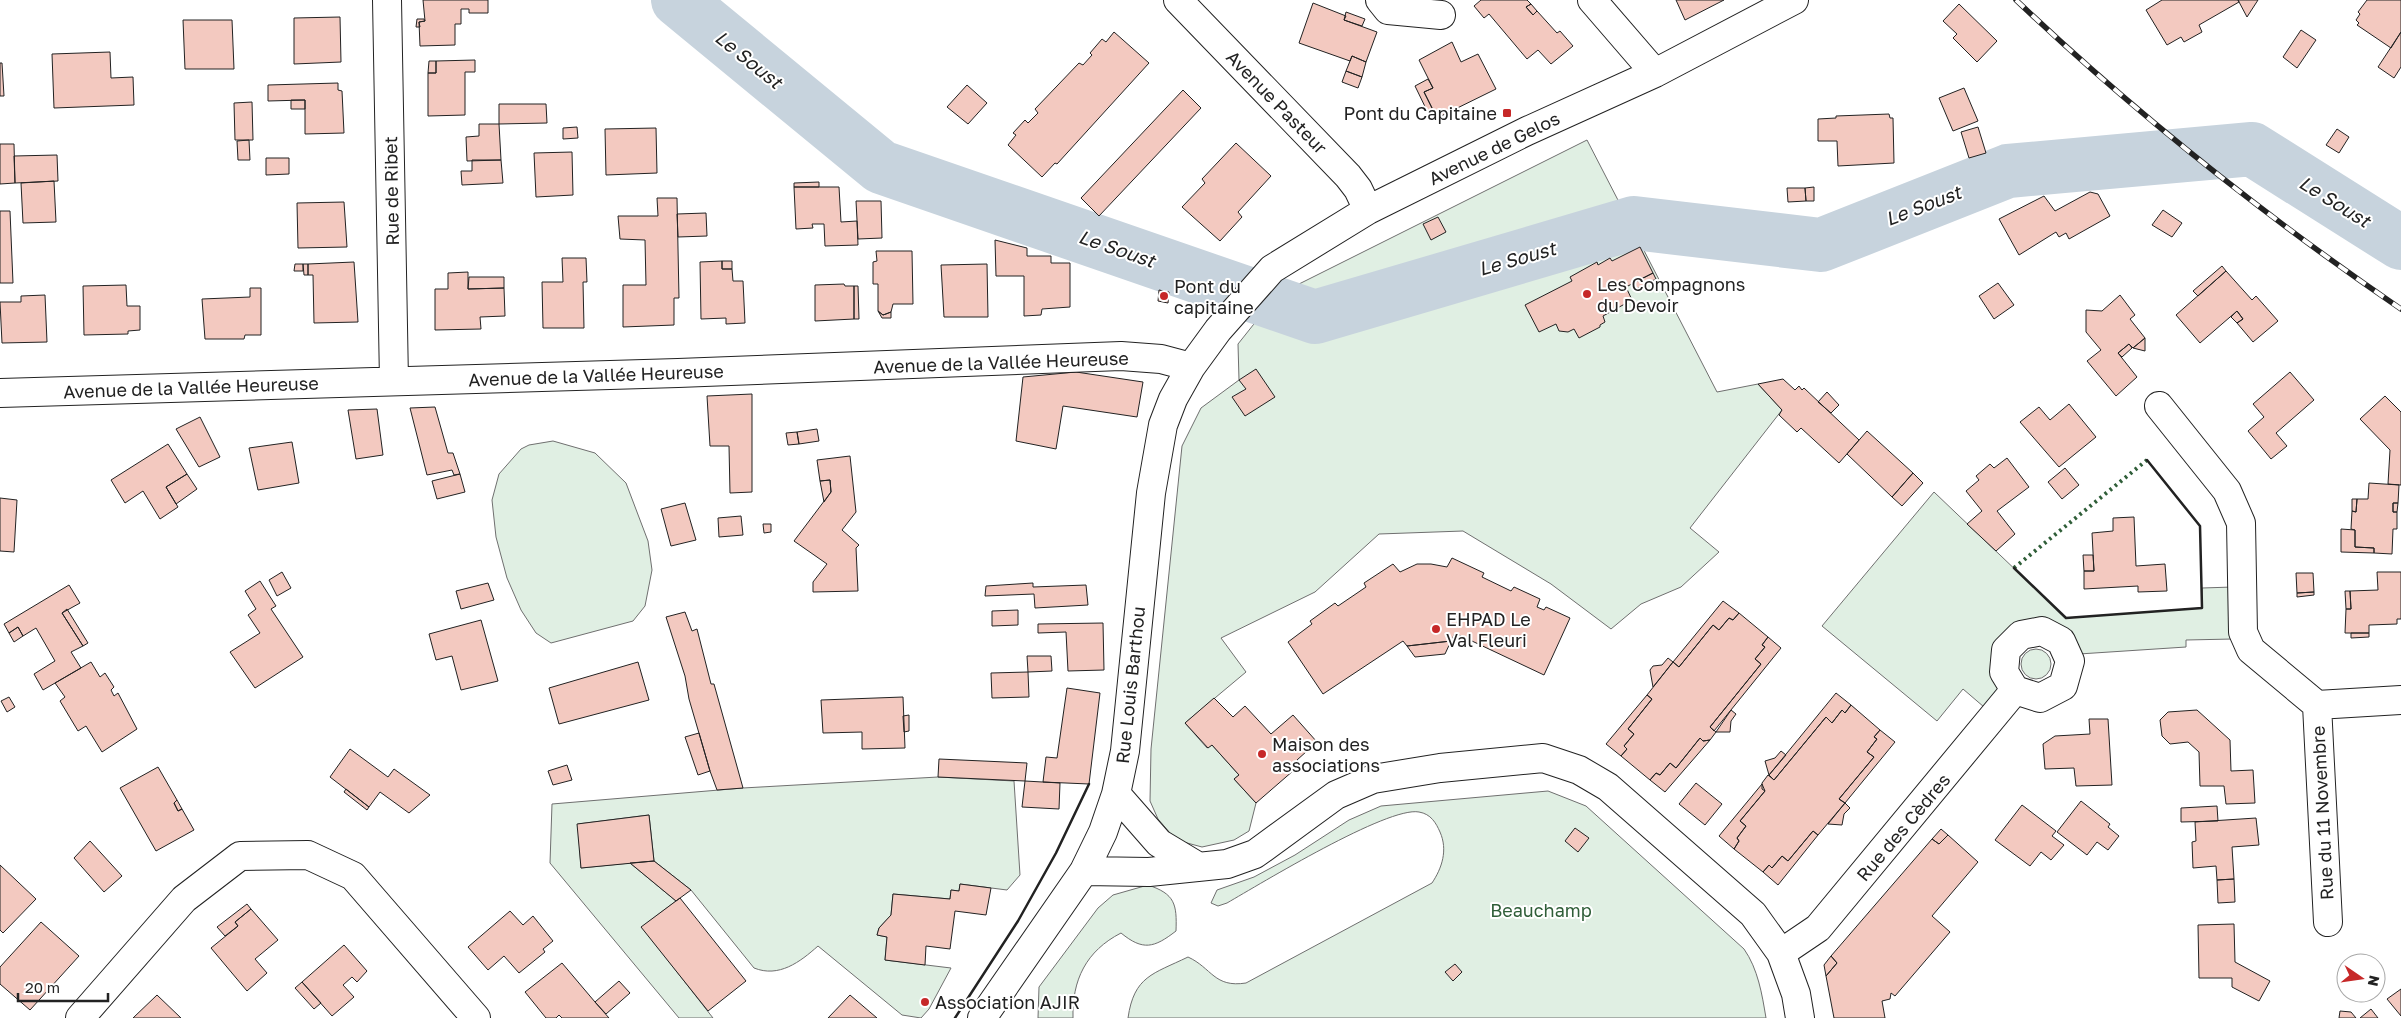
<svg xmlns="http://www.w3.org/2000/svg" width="2401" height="1018" font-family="'Golos Text',sans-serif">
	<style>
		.green { fill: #e0efe3; stroke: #6f6f6f }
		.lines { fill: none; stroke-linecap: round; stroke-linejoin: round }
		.river { stroke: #c7d3dd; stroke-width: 54 }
		.building { fill: #f3c9c0; stroke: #222 }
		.minor-casing { stroke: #222; stroke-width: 30 }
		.minor { stroke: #fff; stroke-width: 28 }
		.rail-casing { stroke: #222; stroke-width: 5.5 }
		.rail { stroke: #fff; stroke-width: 4; stroke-dasharray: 11; stroke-linecap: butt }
		.hedge { stroke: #2f5e38; stroke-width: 4; stroke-dasharray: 2.5 4; stroke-linecap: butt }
		.wall { stroke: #222; stroke-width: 2.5 }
		.poi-dot { fill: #c62828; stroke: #fff; stroke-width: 2 }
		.labels { text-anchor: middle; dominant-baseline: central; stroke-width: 4; stroke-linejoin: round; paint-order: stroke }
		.street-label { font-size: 18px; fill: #222; stroke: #fff }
		.poi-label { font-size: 18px; fill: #222; stroke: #fff; text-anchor: start }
		.park-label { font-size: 18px; fill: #2f5e38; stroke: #fff }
		.water-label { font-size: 19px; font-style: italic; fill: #222; stroke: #fff }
	</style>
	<rect width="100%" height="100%" fill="#fff"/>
	<path class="green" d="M1587 140 1717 392 1758 384 1782 410 1690 528 1719 552 1681 587 1641 604 1611 629 1551 584 1463 531 1379 534 1315 592 1221 638 1246 672 1185 723 1207 748 1212 745 1239 775 1234 779 1256 803 1249 831 1234 840 1202 847 1176 840 1158 819 1150 801 1151 749 1182 446 1201 408 1239 380 1238 344 1277 295Z
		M553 441 595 453 626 483 648 541 652 570 645 606 633 621 551 643 536 633 521 610 507 578 496 537 492 500 499 474 521 449 529 445Z
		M1934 492 2066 618 2202 608V588L2233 587V639L2186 640V647L2079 654 2020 623C1986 638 1988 658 1999 690L1984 707 1963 689 1937 721 1822 626Z
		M2021 664a15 15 0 1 1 30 0a15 15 0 1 1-30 0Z
		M938 777 1014 781 1020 875 1007 890 960 884 959 891 951 890 950 899 893 894 891 915 879 928 877 935 887 937 885 960 951 968 929 1009 921 1018 902 1015 818 946C800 962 779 978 754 968L691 890 654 861 649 815 578 824 581 868 630 863 676 901 642 927 713 1018H679L550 863 552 804 743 788Z
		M1548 791 1586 806 1744 949C1758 969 1762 994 1766 1018H1128C1134 976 1153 974 1188 957 1212 968 1214 988 1246 983L1432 883C1442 868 1448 850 1440 832 1436 823 1431 814 1419 812 1388 806 1260 884 1227 903L1218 906 1211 903 1217 890 1254 877 1295 855 1349 820 1381 806Z
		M1148 885C1175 894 1177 904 1176 931 1154 948 1143 951 1121 933 1086 951 1072 980 1073 1018H1038L1039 987 1098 908 1113 895Z"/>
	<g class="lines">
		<path class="river" d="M678 0 881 167 1315 317 1634 223 1821 245 2008 171 2252 149 2401 243"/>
	</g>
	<path class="building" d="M423 0H488V13H469V9H461V24H455V45L420 46 419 22 425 21Z
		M1481 0H1527L1531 4 1526 7 1533 15 1537 11 1557 33 1560 31 1573 46 1551 64 1538 50 1527 59 1489 14 1484 18 1474 6Z
		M1676 0H1724L1685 20Z
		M2162 0H2238L2239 2 2199 25 2202 32 2184 42 2181 37 2167 45 2146 10Z
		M2238 0H2258L2247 17Z
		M2367 0H2401V32L2391 48 2357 25 2359 23 2356 20 2360 14 2358 12Z
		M1313 3 1346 16 1344 20 1377 32 1366 62 1352 56 1350 61 1299 43Z
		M1531 4 1537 11 1533 15 1526 7Z
		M1959 4 1997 41 1977 62 1953 38 1957 34 1943 21Z
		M1346 12 1365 19 1362 26 1344 20Z
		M340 17 341 62 294 64V18Z
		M417 19H424L425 21 419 22 420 27H416Z
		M183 20H232L234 69H185Z
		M2301 30 2316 40 2297 68 2283 57Z
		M1114 32 1149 63 1057 164 1055 163 1042 177 1008 145 1016 135 1013 133 1025 120 1028 123 1038 113 1035 109 1079 63 1083 65 1092 55 1090 53 1102 39 1106 42Z
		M2401 32V67L2394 78 2378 67Z
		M1452 42 1461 62 1478 54 1496 89 1437 118 1424 92 1433 88 1419 60Z
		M110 52 111 78 133 77 134 105 54 108 52 54Z
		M1352 56 1366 62 1362 77 1346 71Z
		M475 60V72H465V115L428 116V73H436V61Z
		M429 61H436V73H428Z
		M0 63H2L4 96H0Z
		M1346 71 1362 77 1358 88 1342 82Z
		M1428 79 1433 88 1424 92 1437 118 1432 121 1415 86Z
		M338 83V90L342 91 344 133 305 134V100L268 101V85Z
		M967 85 987 103 968 124 947 107Z
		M1964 88 1978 121 1953 131 1939 98Z
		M1183 90 1201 108 1099 216 1081 198Z
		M291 100H305V109H291Z
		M252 102 253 140H235L234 103Z
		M499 104H546L547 123 499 124Z
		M1889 114 1890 118H1893L1894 163 1838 166 1837 141H1818V119L1836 118V116Z
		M479 124H499L501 160 467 161 466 137 479 136Z
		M577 127 578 138 563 139V128Z
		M1978 127 1986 153 1969 158 1961 132Z
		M656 128 657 173 606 175 605 129Z
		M2337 129 2349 137 2339 153 2326 145Z
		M249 140 250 160H238L237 141Z
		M1236 143 1271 176 1238 212 1242 217 1220 241 1182 207 1205 183 1202 179Z
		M0 144H14L15 183 0 184Z
		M572 152 573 195 536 197 534 153Z
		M57 155 58 181 15 183 14 156Z
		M266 158H289V174L266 175Z
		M472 160H501L503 183 462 185 461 171H472Z
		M54 181 56 222 23 223 21 183Z
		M819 182V187H794V183Z
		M794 187H839L841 222 857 221 858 245 825 246 824 224H812L813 228 796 229Z
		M1814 187V201H1806L1805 188Z
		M1787 188H1805L1806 201 1788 202Z
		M2090 192 2098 194 2110 216 2069 239 2066 233 2059 237 2056 232 2019 255 1999 219 2044 196 2055 211Z
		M657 198H677L679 298H674V325L623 327V285H646L645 240 620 239 618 216H658Z
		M856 201H881L882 238 858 239Z
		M344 202 347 247 298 248 297 203Z
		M2163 210 2182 223 2172 237 2152 225Z
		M0 211H10L13 283H0Z
		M706 213 707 236 678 237 677 214Z
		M1438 217 1446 232 1431 240 1423 224Z
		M995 240 1027 248V256H1051V263H1070V307L1042 309 1041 315 1024 316V276H996Z
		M1640 247 1653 273 1626 287 1632 300 1603 316 1605 322 1600 325V327L1579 338 1574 329 1568 332 1559 331 1556 324 1539 332 1525 305 1572 281 1570 277 1597 262 1598 265 1610 258 1612 261Z
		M876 251H912L913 304H893L891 312 886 314 883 315 878 311V284H873V262L877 261Z
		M562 258H586L587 282H583L584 328H543L542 282H563Z
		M722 261H732V269H722Z
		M722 261V269H732L733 281H743L745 323 726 324V318L701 319 700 262Z
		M354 262 358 322 314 323 313 275H308V264Z
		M295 264H303V271H294Z
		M303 264H308V275H304Z
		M987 264 988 317H944L941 265Z
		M2222 266 2226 271 2198 296 2193 291Z
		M2226 271 2252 300 2256 296 2278 321 2253 342 2237 323 2243 319 2237 311 2200 343 2176 315Z
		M468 272V289L504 288 505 316 480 317 481 329 435 330V289H448V273Z
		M1653 273 1656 279 1636 289 1633 283Z
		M469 277H504V288L468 289Z
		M1998 283 2014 305 1994 319 1979 296Z
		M844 284 845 286H854V319L815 321V285Z
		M126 285 127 306H140V330L128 331V334L84 335 83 286Z
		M854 286H858L859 319H854Z
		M250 288H261V335H245L244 339H205L202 299 250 297Z
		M1159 290 1169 292 1168 303 1158 301Z
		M45 295 47 342 2 343 0 302H21V296Z
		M2120 295 2135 315 2130 319 2145 338 2133 348 2129 344 2118 353 2137 377 2116 396 2087 361 2101 350 2086 332V310L2102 311Z
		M878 311 883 315 891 312V318H882Z
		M2237 311 2243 319 2237 323 2231 317Z
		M2145 338V351L2133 348Z
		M2129 344 2132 348 2122 357 2118 353Z
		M1256 369 1275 397 1245 416 1232 397 1246 389 1239 380Z
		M1076 372 1143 382 1137 417 1063 406 1056 449 1016 441 1023 377Z
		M2290 372 2314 400 2276 433 2287 446 2271 459 2248 431 2264 417 2253 404Z
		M1783 379 1795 390 1799 386 1802 390 1804 388 1859 440 1839 463 1801 428 1797 432 1779 415 1782 410 1758 384Z
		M1827 392 1839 405 1831 413 1818 402Z
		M752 394V492L730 493 729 446H710L707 396Z
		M2385 396 2401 412V485L2388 484 2390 450 2360 419Z
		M2069 404 2096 437 2059 467 2020 422 2039 407 2050 420Z
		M435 407 448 453H453L460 474 454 475 452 470 427 475 410 408Z
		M377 409 383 455 356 459 348 410Z
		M200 417 220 457 199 467 176 429Z
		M817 429 819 441 799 444 797 432Z
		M1867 431 1913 473 1892 497 1847 454Z
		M797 432 799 444 788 445 786 433Z
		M292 442 299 483 258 490 249 448Z
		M168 444 187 474 166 487 178 507 160 519 143 491 125 503 111 480Z
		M850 456 856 512 842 530 859 545 856 548 858 591 813 592V582L827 564 794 541 831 492 830 480 820 481 817 460Z
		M2007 458 2029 487 1997 511 2015 534 1996 551 1967 524 1982 511 1966 491 1979 480 1976 476 1990 464 1994 468Z
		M2065 468 2079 485 2062 499 2048 482Z
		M1913 473 1923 483 1902 506 1892 497Z
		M187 474 197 489 176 504 166 487Z
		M460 474 465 492 437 499 432 481Z
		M830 480 831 492 824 502 820 481Z
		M2369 483 2399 485 2398 503H2393V512H2397V529H2393L2392 554 2374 553V548L2355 547V530L2351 529 2352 511 2356 512 2357 499H2368Z
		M0 498 17 500 14 552 0 551Z
		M2352 499H2357L2356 512 2352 511Z
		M685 503 696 540 671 546 661 509Z
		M2393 503H2398L2397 512H2393Z
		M741 516 743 535 719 537 718 518Z
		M2134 517 2136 566 2165 564 2167 591 2138 592V586L2084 589V571H2094L2092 533 2113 531V518Z
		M763 524H771V532L764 533Z
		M2341 529 2355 530V547L2374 548V553L2341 552Z
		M2083 555H2093L2094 571H2084Z
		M1452 558 1484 573 1482 577 1511 591 1514 587 1540 599 1537 607 1544 610 1546 607 1570 618 1544 675 1455 633 1451 641 1407 646 1403 641 1323 694 1288 642 1312 624 1310 621 1335 603 1338 606 1366 587 1364 583 1393 564 1400 572 1417 564H1431L1447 567Z
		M282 572 291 588 277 596 269 580Z
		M2377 572H2401V619H2397V624L2369 625V633H2345L2346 609H2351L2350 591 2378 590Z
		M2296 573H2313L2314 592 2297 593Z
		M260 581 276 606 271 609 303 657 255 688 230 652 260 633 248 615 256 609 245 591Z
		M488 583 494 600 461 609 456 591Z
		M1033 583V587L1086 585 1088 605 1035 608 1034 594 985 596 986 586Z
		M69 585 80 603 62 613 83 646 71 652 81 668 43 690 34 674 55 661 36 628 23 636 18 627 9 633 4 624Z
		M2345 591H2350L2351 609H2346Z
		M2314 592V595L2297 597V593Z
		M1723 601 1739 613 1733 620 1729 618 1719 630 1713 625 1679 667 1673 662Z
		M67 609 88 643 83 646 62 613Z
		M1018 610V625L992 626V611Z
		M685 612 692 631 697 629 711 684H714L743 788 717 790 710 771 689 699 685 676 666 617Z
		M1739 613 1768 637 1762 645 1765 647 1755 659 1761 664 1710 727 1716 732 1710 740 1703 741 1700 738 1676 768 1670 763 1660 775 1656 773 1650 780 1621 756 1627 749 1624 746 1634 734 1628 729 1652 699 1647 695 1673 662 1679 667 1713 625 1719 630 1729 618 1733 620Z
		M481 620 498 681 461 690 452 656 436 660 429 634Z
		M1103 623 1104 670 1068 671 1066 632 1038 633V624Z
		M18 627 23 636 14 642 9 633Z
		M2351 633H2369V637L2351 638Z
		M1768 637 1781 648 1714 731 1710 727 1761 664 1755 659 1765 647 1762 645Z
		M1451 641 1445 654 1415 657 1407 646Z
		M1027 656H1051L1052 671 1028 672Z
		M1668 658 1673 662 1653 687 1650 670 1653 666 1662 665Z
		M91 662 100 677 105 673 114 687 111 690 114 696 118 693 137 729 102 752 86 726 78 731 60 701 65 697 55 683Z
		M638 662 649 700 559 724 549 688Z
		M1028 672 1029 697 992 698 991 673Z
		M1067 688 1100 693 1089 784 1043 782 1046 757 1057 758Z
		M1836 693 1851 705 1845 713 1842 710 1832 723 1826 717 1774 780 1769 775Z
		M1647 695 1652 699 1628 729 1634 734 1624 746 1627 749 1621 756 1606 744Z
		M9 697 15 707 7 712 1 701Z
		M903 697 905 748 862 749V732L823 733 821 700Z
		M1214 698 1233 717 1245 706 1271 734 1293 715 1317 742 1297 760 1301 764 1256 803 1234 779 1239 775 1212 745 1208 748 1185 723Z
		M1851 705 1880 730 1874 737 1877 739 1867 752 1874 757 1839 799 1845 803 1818 835 1813 831 1788 861 1782 856 1772 868 1769 865 1763 872 1734 849 1739 841 1737 838 1746 826 1740 821 1765 791 1762 789V783L1768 775 1774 780 1826 717 1832 723 1842 710 1845 713Z
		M1731 710 1736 714 1731 721 1730 732H1716Z
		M2197 710 2230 740 2231 771 2253 770 2255 803 2226 804 2224 786H2200L2199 752 2188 742 2170 744 2162 736 2160 720 2168 712Z
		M909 715V731L904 732 903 716Z
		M2089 719H2108L2112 785 2076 786 2074 768 2045 769 2043 744 2055 736 2090 734Z
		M1880 730 1895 742 1845 803 1839 799 1874 757 1867 752 1877 739 1874 737Z
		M699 733 710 771 698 775 685 737Z
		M1700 738 1703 741 1710 740 1665 792 1650 780 1656 773 1660 775 1670 763 1676 768Z
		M350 749 388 777 394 769 430 795 409 813 380 792 369 807 330 777Z
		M1781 751 1786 755 1769 775 1765 761 1775 758Z
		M939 759 1027 763 1025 781 938 777Z
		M567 765 572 780 553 785 548 771Z
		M158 767 177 800 174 803 178 811 182 809 194 830 156 851 120 788Z
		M1025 781 1060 783 1059 809 1022 807Z
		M1696 783 1722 804 1705 825 1679 804Z
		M1762 784 1765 791 1740 821 1746 826 1737 838 1739 841 1734 849 1719 836Z
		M346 789 369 807 367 810 344 792Z
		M177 800 182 809 178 811 174 803Z
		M2081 801 2110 824 2108 827 2119 836 2108 850 2097 842 2087 855 2057 832Z
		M1845 803 1850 808 1844 814 1842 825 1828 824Z
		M2022 805 2056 831 2052 836 2064 845 2051 860 2041 852 2030 866 1995 840Z
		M2217 806 2218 821 2181 822V808Z
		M649 815 654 861 581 868 577 824Z
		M2256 818 2259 845 2232 847 2234 879 2217 880 2216 866 2193 868 2192 842 2196 841 2195 822Z
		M1575 828 1589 838 1578 852 1565 841Z
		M1941 829 1948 835 1939 844 1932 839Z
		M1813 831 1818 835 1778 885 1763 872 1769 865 1772 868 1782 856 1788 861Z
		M1948 835 1978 862 1932 916 1950 932 1895 996 1891 993 1890 999 1882 1001 1885 1018H1834L1826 976 1837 963 1831 956 1932 839 1939 844Z
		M90 841 122 876 104 892 74 858Z
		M654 861 691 890 676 901 630 863Z
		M0 865 36 899 3 933 0 930Z
		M2234 879 2235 902 2218 903 2217 880Z
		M960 884 991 888 986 915 955 911 950 949 926 946 925 965 885 960 887 937 877 935 879 928 891 915 893 894 950 899 951 890 959 891Z
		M680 898 746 981 708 1011 641 927Z
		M247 904 251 909 235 922 238 926 225 936 217 927Z
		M251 909 278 940 255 959 267 973 247 991 211 948 238 926 235 922Z
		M510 911 523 925 533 916 553 941 543 949 545 952 519 973 504 956 488 970 468 947Z
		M41 922 79 956 30 1010 0 984V967Z
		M2234 924 2235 962 2270 981 2259 1001 2232 987V978H2199L2198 925Z
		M344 945 367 971 357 982 352 977 343 985 354 997 332 1016 302 982Z
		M1831 956 1837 963 1826 976 1824 965Z
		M562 963 595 1002 609 1018H562L559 1015 556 1018H546L525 992Z
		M1455 964 1462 972 1453 981 1445 972Z
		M619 981 630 993 606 1014 595 1002Z
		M302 982 321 1003 314 1009 295 988Z
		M2401 989V1016L2387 999Z
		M157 995 181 1018H133Z
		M850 995 877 1018H828Z
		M2371 1009 2378 1018H2360Z
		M2340 1011 2351 1012 2356 1018H2339Z"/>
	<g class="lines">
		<defs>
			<path id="minor" d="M387 0 394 381
				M1178 0 1348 176 1358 189 1368 210
				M1380 0 1388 10 1441 15
				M1592 0 1655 73
				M0 393 678 373 1121 356 1161 359 1191 367
				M2159 406 2227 491 2241 523 2243 632 2251 650 2317 705 2328 922
				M2042 631 2061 641 2070 661 2063 686 2040 698 2015 690 2004 672 2006 650 2021 635Z
				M2317 705 2401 700
				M1116 794 1159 843 1199 867
				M1084 871 1149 872 1227 864 1255 854 1336 795 1373 779 1440 768 1543 758 1579 770 1608 787 1753 914 1781 953 1796 994 1800 1018
				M1781 953 1818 928 2015 690
				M80 1018 184 899 240 856 308 855 353 876 476 1018
				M982 1018 1084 871 1103 832 1116 794 1125 751 1151 493 1163 425 1173 399 1191 367 1218 330 1272 269 1368 210 1527 131 1655 73 1794 0"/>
		</defs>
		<use href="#minor" class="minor-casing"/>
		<use href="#minor" class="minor"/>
		<defs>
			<path id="rail" d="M2016 0C2135 113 2265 216 2401 309"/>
		</defs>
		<use href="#rail" class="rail-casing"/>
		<use href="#rail" class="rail"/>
		<path class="hedge" d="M2014 568 2147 460"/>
		<path class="wall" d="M2014 568 2066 618 2202 608 2200 526 2147 460
			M955 1018 1018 921 1056 853 1089 784"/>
	</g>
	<g class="poi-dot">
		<rect x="1502" y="108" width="10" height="10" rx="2.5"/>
		<circle cx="1587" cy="294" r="5"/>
		<circle cx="1164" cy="296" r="5"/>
		<circle cx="1436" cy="629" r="5"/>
		<circle cx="1262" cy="754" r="5"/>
		<circle cx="925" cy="1002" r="5"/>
	</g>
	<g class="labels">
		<g class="street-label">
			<text transform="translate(1277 102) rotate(46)">Avenue Pasteur</text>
			<text transform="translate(1494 148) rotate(-26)">Avenue de Gelos</text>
			<text transform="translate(391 191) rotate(-91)">Rue de Ribet</text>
			<text transform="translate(1001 362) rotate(-2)">Avenue de la Vallée Heureuse</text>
			<text transform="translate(596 375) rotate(-2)">Avenue de la Vallée Heureuse</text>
			<text transform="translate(191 387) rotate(-2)">Avenue de la Vallée Heureuse</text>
			<text transform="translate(1130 685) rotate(-84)">Rue Louis Barthou</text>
			<text transform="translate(2322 813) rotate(-93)">Rue du 11 Novembre</text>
			<text transform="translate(1903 827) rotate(-50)">Rue des Cèdres</text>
		</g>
		<g class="poi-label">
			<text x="1497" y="113" text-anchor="end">Pont du Capitaine</text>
			<text x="1597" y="284">Les Compagnons<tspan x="1597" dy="21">du Devoir</tspan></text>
			<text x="1174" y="286">Pont du<tspan x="1174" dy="21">capitaine</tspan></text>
			<text x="1446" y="619">EHPAD Le<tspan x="1446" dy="21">Val Fleuri</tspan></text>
			<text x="1272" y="744">Maison des<tspan x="1272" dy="21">associations</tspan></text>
			<text x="935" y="1002">Association AJIR</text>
		</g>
		<g class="park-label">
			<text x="1541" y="910">Beauchamp</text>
		</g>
		<g class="water-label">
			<text transform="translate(749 59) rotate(39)">Le Soust</text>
			<text transform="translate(2335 201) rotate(32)">Le Soust</text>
			<text transform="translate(1923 205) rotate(-21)">Le Soust</text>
			<text transform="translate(1117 248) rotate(19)">Le Soust</text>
			<text transform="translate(1517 258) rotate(-16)">Le Soust</text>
		</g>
	</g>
	<g transform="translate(2361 978) rotate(103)"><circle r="24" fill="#ffffff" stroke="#a7a7a7"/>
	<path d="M0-4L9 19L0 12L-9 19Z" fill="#c62828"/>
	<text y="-8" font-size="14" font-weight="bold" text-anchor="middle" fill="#222222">N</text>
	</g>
	<path d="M18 993v8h90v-8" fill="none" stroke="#222222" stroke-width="2.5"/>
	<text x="25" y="993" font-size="15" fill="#222222" stroke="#ffffff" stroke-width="4" paint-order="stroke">20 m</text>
</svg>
